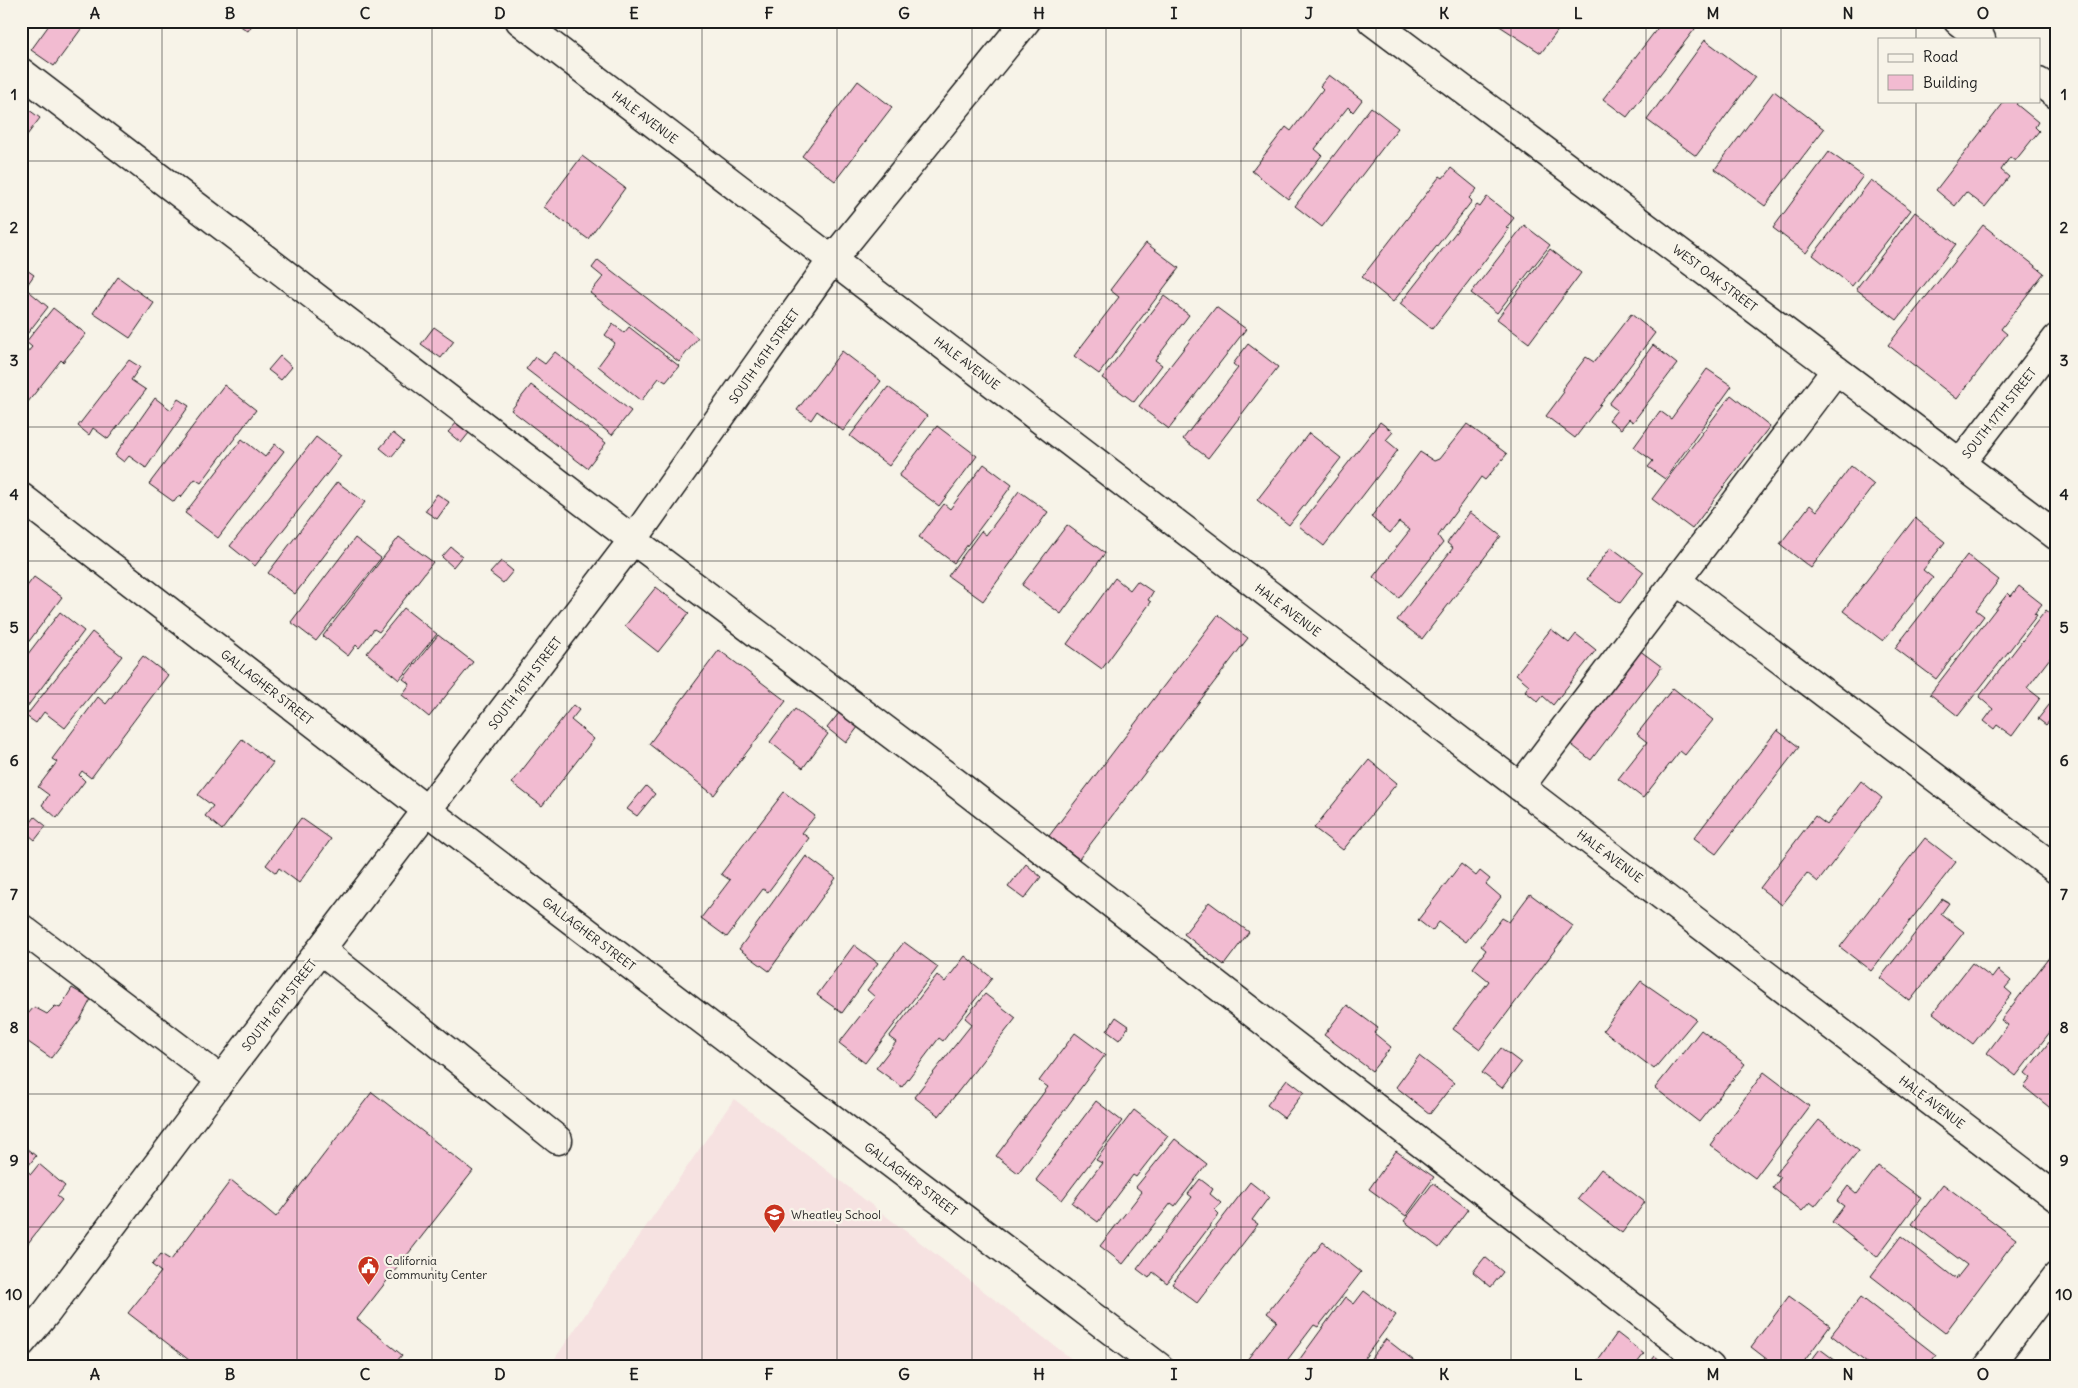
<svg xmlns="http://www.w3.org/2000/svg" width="2078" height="1388" font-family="Delius,sans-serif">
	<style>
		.built { fill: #f6e2e1 }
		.building { fill: #f2bbd1; stroke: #1c1c1c }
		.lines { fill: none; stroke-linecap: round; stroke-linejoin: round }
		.minor-casing { stroke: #1c1c1c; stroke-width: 31 }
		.major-casing { stroke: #1c1c1c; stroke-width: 31 }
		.minor { stroke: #f7f3e8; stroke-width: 28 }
		.major { stroke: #f7f3e8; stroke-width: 28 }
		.grid { fill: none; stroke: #1c1c1c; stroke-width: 1; stroke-opacity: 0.55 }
		.labels { text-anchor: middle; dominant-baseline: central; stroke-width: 4.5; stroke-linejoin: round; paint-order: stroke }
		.street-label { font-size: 12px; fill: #1c1c1c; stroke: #f7f3e8 }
		.poi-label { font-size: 12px; fill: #1c1c1c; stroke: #f7f3e8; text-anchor: start }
		.neatline { fill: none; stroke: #1c1c1c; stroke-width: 2 }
		.grid-label { font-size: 16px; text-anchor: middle; font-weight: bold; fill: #1c1c1c }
	</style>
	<rect width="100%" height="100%" fill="#f7f3e8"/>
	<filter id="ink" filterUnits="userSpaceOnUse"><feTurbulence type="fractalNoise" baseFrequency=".02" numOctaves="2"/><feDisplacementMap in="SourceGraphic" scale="10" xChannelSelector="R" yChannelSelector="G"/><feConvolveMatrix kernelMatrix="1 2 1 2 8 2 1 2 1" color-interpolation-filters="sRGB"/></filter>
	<g filter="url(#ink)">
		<path class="built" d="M734 1099 1082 1367H549Z"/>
		<path class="building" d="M52 21H87L54 66 31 50Z
			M233 21H255L248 31Z
			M1501 21H1565L1541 53 1498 25Z
			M1663 21H1701L1627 117 1603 99Z
			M1705 40 1755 77 1696 156 1647 120Z
			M1329 75 1362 100 1353 112 1348 107 1315 149 1322 155 1288 199 1252 171 1286 127 1291 131 1323 89 1320 86Z
			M858 81 892 107 835 181 802 156Z
			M1774 91 1824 129 1765 206 1715 169Z
			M2005 101H2019L2016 104 2038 122 2035 127 2039 131 2015 161 2010 157 2001 170 2009 177 1985 207 1966 192 1955 206 1936 190Z
			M21 104 40 118 21 143Z
			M1371 107 1398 128 1322 227 1295 206Z
			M1829 152 1863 176 1806 253 1773 228Z
			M582 156 625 188 588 239 544 207Z
			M1451 168 1477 189 1469 198 1472 201 1393 302 1362 277 1440 176 1443 178Z
			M1871 180 1911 210 1852 286 1813 255Z
			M1487 197 1514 218 1506 228 1509 229 1432 329 1400 304 1477 205 1480 207Z
			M1915 212 1956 244 1897 320 1856 289Z
			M1524 225 1550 245 1497 313 1471 293Z
			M1983 225 2044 273 2001 329 2007 334 1957 399 1888 345Z
			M1146 243 1179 268 1099 374 1074 356 1119 297 1110 290Z
			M1550 249 1581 273 1529 343 1497 319Z
			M598 260 698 338 679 362 590 293 603 277 592 268Z
			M24 268 34 275 25 288 48 307 27 334 24 331 21 335V272Z
			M118 277 154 303 130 338 93 313Z
			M1164 296 1189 315 1155 360 1162 365 1134 402 1102 378Z
			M1216 307 1246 329 1169 429 1139 406Z
			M53 308 86 334 63 362 61 360 24 407 21 406V360L32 347 26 342Z
			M1631 314 1655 333 1575 438 1546 416 1564 392 1562 389 1586 357 1594 362Z
			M613 324 624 333 629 327 679 366 666 382 659 378 641 401 598 366 615 343 605 335Z
			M434 327 454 341 441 358 421 344Z
			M1248 344 1278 367 1208 458 1183 439 1238 368 1233 364Z
			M1653 345 1677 364 1633 422 1629 419 1621 429 1609 420 1617 410 1609 404Z
			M842 351 881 381 843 431 817 411 811 420 797 410Z
			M555 352 631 411 612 435 526 369 535 357 545 364Z
			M280 356 292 367 281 380 268 370Z
			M129 360 140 367 131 380 146 390 108 439 93 428 89 435 78 426Z
			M1707 369 1732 386 1665 479 1648 467 1653 461 1634 447 1660 411 1671 419Z
			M224 385 256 410 201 483 195 479 181 497 179 495 174 502 149 484Z
			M531 385 606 443 587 468 511 410Z
			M888 387 927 416 889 466 850 436Z
			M1731 395 1770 426 1692 529 1652 499Z
			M155 398 171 410 178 399 189 406 146 468 129 456 124 462 115 455Z
			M461 418 473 428 461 443 448 432Z
			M1380 422 1393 432 1386 440 1398 450 1324 546 1299 526Z
			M1467 424 1507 454 1485 480 1481 477 1438 536 1443 543 1399 598 1373 577 1410 530 1399 522 1390 533 1371 517 1420 452 1434 461 1439 459Z
			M937 426 977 456 939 506 899 476Z
			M393 433 404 442 391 457 380 448Z
			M1309 433 1341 458 1289 525 1257 500Z
			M316 437 341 456 255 566 230 546Z
			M242 439 265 457 275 444 284 451 218 538 185 513Z
			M984 464 1012 485 954 563 919 537 944 504 950 509Z
			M1851 466 1874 485 1811 568 1780 544 1810 505 1817 511Z
			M337 482 365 502 295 594 268 573Z
			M1019 491 1048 512 983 601 948 576 981 531 986 535Z
			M437 494 449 502 437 519 425 511Z
			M1470 512 1501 536 1422 639 1397 620 1453 548 1447 543Z
			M1915 518 1945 542 1923 570 1933 578 1883 641 1843 611Z
			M1067 525 1105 553 1061 614 1022 585Z
			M399 537 433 562 379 632 374 629 359 648 356 645 348 656 323 636Z
			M355 538 381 558 316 641 291 622Z
			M451 547 462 556 453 567 442 557Z
			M1611 547 1644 572 1620 603 1587 579Z
			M1967 555 1999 580 1976 610 1984 616 1936 679 1895 648Z
			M501 561 513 571 503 583 490 573Z
			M34 577 62 597 21 652V594Z
			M1115 578 1130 590 1137 581 1153 592 1148 600 1151 602 1102 669 1067 644Z
			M2019 586 2042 604 2034 614 2037 615 1958 716 1930 694 2008 593 2011 596Z
			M656 587 689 613 658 652 625 626Z
			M404 608 437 634 399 680 367 653Z
			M2046 610 2057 619V649L2027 688 2040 698 2012 736 1997 725 1994 729 1984 721 1993 709 1979 697Z
			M60 612 84 631 21 715V663Z
			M1218 615 1248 638 1079 859 1049 836Z
			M1551 629 1569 643 1576 634 1596 650 1553 705 1543 696 1538 702 1525 691 1529 685 1516 674Z
			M92 632 122 656 65 728 44 712 36 723 26 716Z
			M438 635 473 662 429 717 402 695 410 684 403 679Z
			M719 650 786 701 714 795 649 744Z
			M1639 650 1662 667 1591 760 1568 742Z
			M143 656 168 675 91 778 82 771 79 775 85 781 57 818 42 805 49 795 38 787 57 762 52 759 98 697 106 704Z
			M1673 688 1713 720 1685 755 1680 751 1643 798 1618 779 1647 742 1637 734Z
			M2057 695V715L2055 714 2046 725 2038 719Z
			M573 705 579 710 571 720 594 739 542 806 512 783Z
			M795 709 828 734 803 768 770 742Z
			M839 713 858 727 846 743 827 728Z
			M1777 730 1799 747 1716 854 1694 838Z
			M242 739 273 763 222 830 205 816 213 806 198 795Z
			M1369 760 1397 783 1343 850 1314 828Z
			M1861 781 1882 798 1818 882 1807 873 1782 905 1760 888 1815 816 1827 825Z
			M646 786 655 794 637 816 627 809Z
			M784 792 815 816 802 833 809 838 768 892 763 889 727 937 701 918 730 880 721 874Z
			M35 817 46 826 35 840 24 831Z
			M301 818 331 839 299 883 279 868 276 873 266 865Z
			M1925 838 1956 862 1871 971 1840 947Z
			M806 856 836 878 769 971 739 949Z
			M1026 864 1041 877 1024 899 1008 887Z
			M1461 864 1476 876 1480 871 1490 879 1486 884 1501 897 1466 942 1439 922 1432 931 1418 920Z
			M1530 894 1573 926 1480 1049 1453 1029 1489 981 1473 968 1486 950 1481 946 1502 918 1509 922Z
			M1942 899 1949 903 1941 914 1964 932 1910 1001 1880 978Z
			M1209 902 1249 932 1224 965 1184 934Z
			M904 942 938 967 865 1063 839 1043 875 997 867 990Z
			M854 945 878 963 842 1013 817 995Z
			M2051 955 2057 959V1023L2016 1076 1987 1053 2008 1025 2001 1020Z
			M965 956 992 978 943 1041 939 1038 902 1087 876 1068 896 1042 889 1037 937 975 945 982Z
			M1972 963 1992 978 1998 970 2011 981 2005 988 2012 994 1973 1044 1933 1013Z
			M1641 981 1696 1019 1654 1069 1603 1030Z
			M72 988 91 999 80 1020 51 1058 21 1037V1022L34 1007 47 1014 55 1006 60 1008Z
			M985 994 1016 1018 939 1116 914 1097 972 1024 965 1018Z
			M1347 1005 1378 1028 1374 1033 1391 1047 1372 1071 1324 1035Z
			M1116 1017 1129 1026 1119 1040 1107 1031Z
			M1701 1030 1745 1064 1699 1122 1655 1088Z
			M2057 1032V1107L2054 1111 2024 1087 2031 1078 2025 1073Z
			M1075 1033 1105 1055 1018 1173 996 1156 1048 1087 1039 1081Z
			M1501 1048 1521 1063 1502 1088 1482 1073Z
			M1419 1056 1454 1083 1430 1114 1396 1087Z
			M1764 1072 1809 1106 1755 1178 1710 1145Z
			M1287 1079 1304 1092 1284 1118 1267 1105Z
			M372 1092 473 1171 357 1319 402 1355 392 1367H198L128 1313 161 1272 152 1265 161 1254 171 1260 231 1180 276 1217Z
			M1096 1101 1122 1121 1062 1200 1036 1180Z
			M1134 1110 1168 1136 1136 1177 1133 1175 1098 1222 1072 1203 1102 1163 1096 1160Z
			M1819 1120 1859 1151 1815 1206 1810 1202 1802 1211 1773 1188 1781 1177 1775 1174Z
			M1175 1139 1207 1164 1175 1206 1171 1203 1123 1264 1100 1246 1142 1192 1136 1187Z
			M21 1144 36 1156 21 1175Z
			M1396 1151 1434 1177 1406 1216 1369 1189Z
			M39 1164 65 1186 57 1196 62 1200 21 1252V1178L27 1171 31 1174Z
			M1878 1166 1921 1198 1877 1257 1832 1222 1844 1206 1837 1201 1848 1186 1857 1194Z
			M1601 1169 1645 1202 1622 1233 1578 1199Z
			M1200 1179 1213 1189 1210 1194 1221 1203 1215 1210 1219 1214 1167 1283 1153 1272 1149 1278 1137 1269 1192 1197 1188 1194Z
			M1250 1182 1269 1197 1252 1220 1258 1224 1197 1303 1172 1284Z
			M1433 1183 1468 1209 1439 1248 1404 1221Z
			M1943 1184 2016 1239 1945 1333 1871 1276 1901 1236 1956 1279 1967 1265 1912 1224Z
			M1323 1242 1361 1272 1318 1327 1314 1325 1282 1367H1254L1246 1361 1277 1321 1267 1313Z
			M1485 1257 1503 1272 1491 1287 1473 1272Z
			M1364 1291 1396 1315 1358 1367H1294L1345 1297 1354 1304Z
			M1789 1296 1830 1326 1800 1367H1777L1751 1347Z
			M1861 1297 1936 1355 1927 1367H1872L1831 1335Z
			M1617 1333 1644 1354 1634 1367H1593Z
			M1386 1339 1422 1367H1364Z
			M1820 1349 1844 1367H1806Z
			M1655 1356 1668 1367H1647Z"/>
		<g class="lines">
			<defs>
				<path id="minor" d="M520 21 2057 1198
					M1958 21 1981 39
					M21 72 633 540 956 783 1710 1367
					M2039 82 2057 95
					M1960 464 2057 338
					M21 497 428 811 1159 1367
					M1677 581 2057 870
					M1520 787 1836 370
					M21 928 221 1080
					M321 950 558 1140
					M21 1343 47 1312 221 1080 633 540 832 260 1026 21
					M1988 1367 2057 1276"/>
				<path id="major" d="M1372 21 2057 536"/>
			</defs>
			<use href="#minor" class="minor-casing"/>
			<use href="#major" class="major-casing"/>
			<use href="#minor" class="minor"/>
			<use href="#major" class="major"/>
		</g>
	</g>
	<path class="grid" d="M162 21V1367M297 21V1367M432 21V1367M567 21V1367M702 21V1367M837 21V1367M972 21V1367M1106 21V1367M1241 21V1367M1376 21V1367M1511 21V1367M1646 21V1367M1781 21V1367M1916 21V39M1916 101V1367M21 161H2057M21 294H2057M21 427H2057M21 561H2057M21 694H2057M21 827H2057M21 961H2057M21 1094H2057M21 1227H2057"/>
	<defs>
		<symbol id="school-pin" viewBox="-11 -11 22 30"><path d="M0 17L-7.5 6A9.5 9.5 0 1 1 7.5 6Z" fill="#c8321e" stroke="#f7f3e8"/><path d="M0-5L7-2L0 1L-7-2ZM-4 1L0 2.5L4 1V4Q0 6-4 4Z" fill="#fff"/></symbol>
		<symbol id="civic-pin" viewBox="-11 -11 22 30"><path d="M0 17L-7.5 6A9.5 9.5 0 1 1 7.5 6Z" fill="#c8321e" stroke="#f7f3e8"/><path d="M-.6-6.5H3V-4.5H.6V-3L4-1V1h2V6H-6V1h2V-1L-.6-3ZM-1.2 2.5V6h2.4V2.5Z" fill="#fff"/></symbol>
	</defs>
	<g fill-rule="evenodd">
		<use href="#school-pin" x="762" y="1202" width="25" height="34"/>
		<use href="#civic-pin" x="356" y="1254" width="25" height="34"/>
	</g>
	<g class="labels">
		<g class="street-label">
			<text transform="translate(645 117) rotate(37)">HALE AVENUE</text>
			<text transform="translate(1715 278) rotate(37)">WEST OAK STREET</text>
			<text transform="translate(764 356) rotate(-55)">SOUTH 16TH STREET</text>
			<text transform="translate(967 363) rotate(37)">HALE AVENUE</text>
			<text transform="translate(1999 413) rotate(-52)">SOUTH 17TH STREET</text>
			<text transform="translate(1288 610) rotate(37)">HALE AVENUE</text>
			<text transform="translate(525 683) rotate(-53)">SOUTH 16TH STREET</text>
			<text transform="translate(267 687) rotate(38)">GALLAGHER STREET</text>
			<text transform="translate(1610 856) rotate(37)">HALE AVENUE</text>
			<text transform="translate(589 934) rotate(37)">GALLAGHER STREET</text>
			<text transform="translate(279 1005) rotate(-52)">SOUTH 16TH STREET</text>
			<text transform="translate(1932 1102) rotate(37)">HALE AVENUE</text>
			<text transform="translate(911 1179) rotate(37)">GALLAGHER STREET</text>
		</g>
		<g class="poi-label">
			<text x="791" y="1214">Wheatley School</text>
			<text x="385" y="1260">California<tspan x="385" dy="14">Community Center</tspan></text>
		</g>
	</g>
	<rect width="2078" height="1388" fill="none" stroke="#f7f3e8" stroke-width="55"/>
	<rect x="1878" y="38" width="162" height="65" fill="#f7f3e8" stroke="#9f9d96"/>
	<rect x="1888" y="54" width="25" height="8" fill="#f7f3e8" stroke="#9f9d96"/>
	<text x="1923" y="62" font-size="15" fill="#1c1c1c">Road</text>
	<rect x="1888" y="75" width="25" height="15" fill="#f2bbd1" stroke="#9f9d96"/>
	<text x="1923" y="88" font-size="15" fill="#1c1c1c">Building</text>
	<rect x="28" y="28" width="2022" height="1332" class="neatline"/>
	<g class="grid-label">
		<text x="95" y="19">A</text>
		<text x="230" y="19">B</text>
		<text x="365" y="19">C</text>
		<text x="500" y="19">D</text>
		<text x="634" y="19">E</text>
		<text x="769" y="19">F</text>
		<text x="904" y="19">G</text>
		<text x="1039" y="19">H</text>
		<text x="1174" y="19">I</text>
		<text x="1309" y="19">J</text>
		<text x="1444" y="19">K</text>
		<text x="1578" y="19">L</text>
		<text x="1713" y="19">M</text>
		<text x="1848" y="19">N</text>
		<text x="1983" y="19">O</text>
		<text x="14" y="100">1</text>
		<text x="2064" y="100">1</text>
		<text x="14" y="233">2</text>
		<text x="2064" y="233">2</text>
		<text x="14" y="366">3</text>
		<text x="2064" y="366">3</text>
		<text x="14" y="500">4</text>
		<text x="2064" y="500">4</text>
		<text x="14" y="633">5</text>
		<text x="2064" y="633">5</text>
		<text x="14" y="766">6</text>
		<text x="2064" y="766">6</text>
		<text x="14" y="900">7</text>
		<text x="2064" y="900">7</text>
		<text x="14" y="1033">8</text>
		<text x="2064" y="1033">8</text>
		<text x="14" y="1166">9</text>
		<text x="2064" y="1166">9</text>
		<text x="14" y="1300">10</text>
		<text x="2064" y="1300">10</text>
		<text x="95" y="1380">A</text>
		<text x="230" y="1380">B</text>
		<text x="365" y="1380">C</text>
		<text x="500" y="1380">D</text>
		<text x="634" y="1380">E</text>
		<text x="769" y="1380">F</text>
		<text x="904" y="1380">G</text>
		<text x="1039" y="1380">H</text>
		<text x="1174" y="1380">I</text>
		<text x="1309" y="1380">J</text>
		<text x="1444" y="1380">K</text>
		<text x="1578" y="1380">L</text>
		<text x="1713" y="1380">M</text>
		<text x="1848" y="1380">N</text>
		<text x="1983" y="1380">O</text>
	</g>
</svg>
